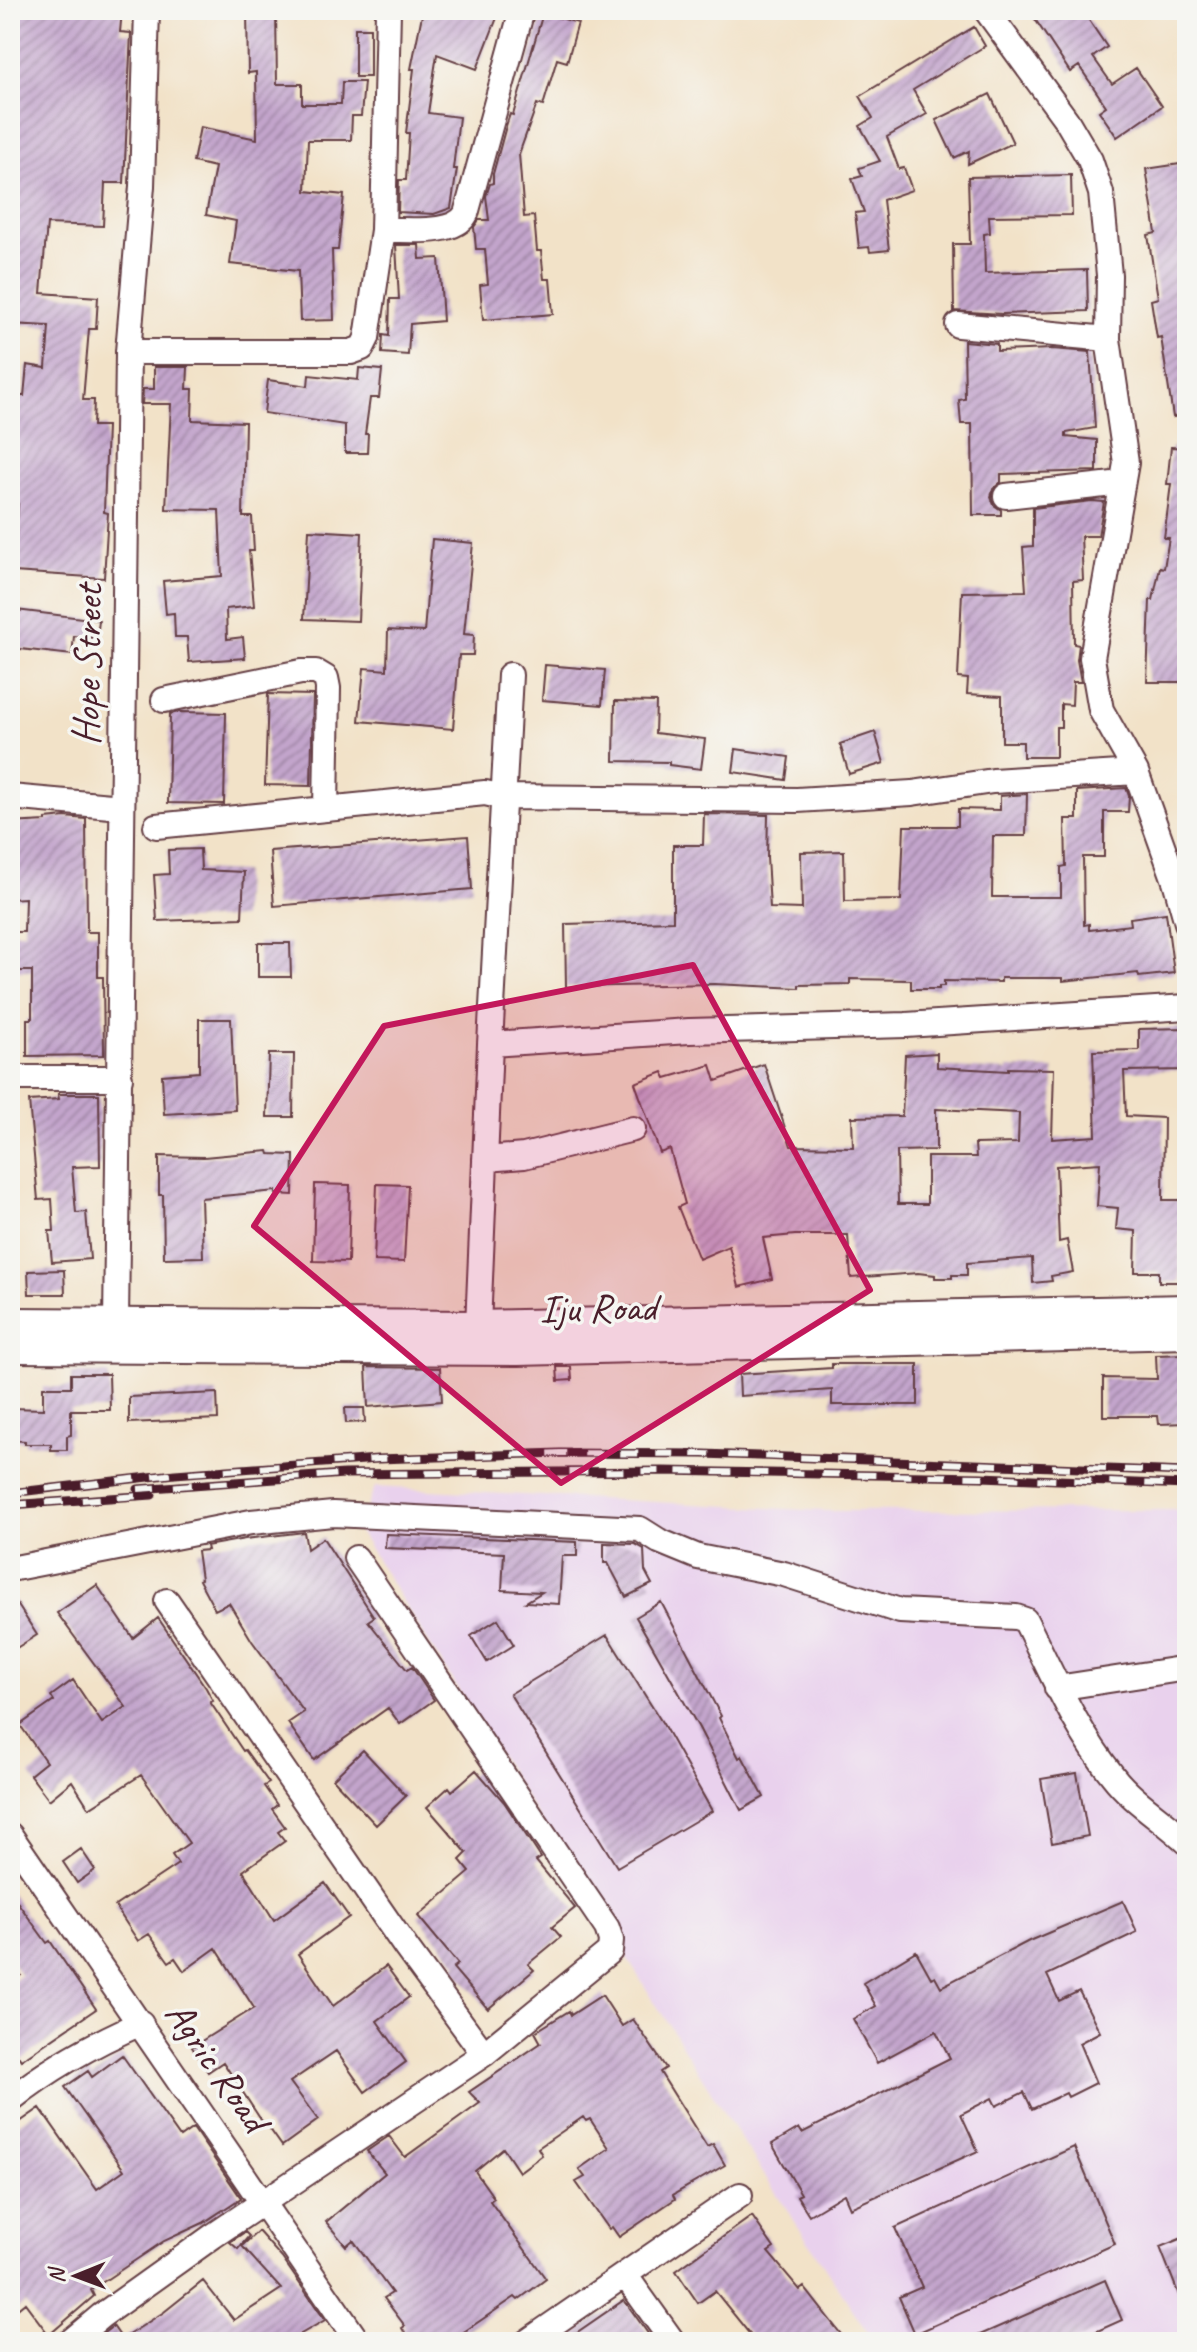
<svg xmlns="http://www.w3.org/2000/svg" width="1197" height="2352" font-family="Caveat,sans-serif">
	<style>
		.built { fill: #e9d1ed }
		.building { fill: url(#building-hatch); fill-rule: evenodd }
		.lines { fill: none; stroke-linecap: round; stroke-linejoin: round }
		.minor-casing { stroke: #633c43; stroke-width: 28 }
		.major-casing { stroke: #633c43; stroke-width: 34 }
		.minor { stroke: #fff; stroke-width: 24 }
		.major { stroke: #fff; stroke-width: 30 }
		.rail-casing { stroke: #4a1f2b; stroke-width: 9 }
		.rail { stroke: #f6f6f2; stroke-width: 6; stroke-dasharray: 18; stroke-linecap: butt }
		.marked { fill: #c2185b; fill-opacity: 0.2; stroke: #c2185b; stroke-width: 6; stroke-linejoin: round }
		.labels { text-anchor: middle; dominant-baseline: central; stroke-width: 7; stroke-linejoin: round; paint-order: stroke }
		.street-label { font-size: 40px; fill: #4a1f2b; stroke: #f6f6f2 }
	</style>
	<defs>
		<pattern id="building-hatch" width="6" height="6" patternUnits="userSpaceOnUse" patternTransform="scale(2)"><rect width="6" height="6" fill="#c3a5cc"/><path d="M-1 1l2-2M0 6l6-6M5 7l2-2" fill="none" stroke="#a086a6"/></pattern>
	</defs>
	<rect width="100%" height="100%" fill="#f6f6f2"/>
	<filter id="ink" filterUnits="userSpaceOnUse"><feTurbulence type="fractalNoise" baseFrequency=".0125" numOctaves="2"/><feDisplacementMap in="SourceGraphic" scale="16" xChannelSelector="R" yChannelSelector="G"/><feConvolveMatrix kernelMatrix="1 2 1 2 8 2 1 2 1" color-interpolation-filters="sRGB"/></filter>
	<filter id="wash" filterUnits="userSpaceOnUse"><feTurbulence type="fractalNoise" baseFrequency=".006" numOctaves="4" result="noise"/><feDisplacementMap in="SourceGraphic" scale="32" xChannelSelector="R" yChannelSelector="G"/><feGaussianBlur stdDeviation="1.8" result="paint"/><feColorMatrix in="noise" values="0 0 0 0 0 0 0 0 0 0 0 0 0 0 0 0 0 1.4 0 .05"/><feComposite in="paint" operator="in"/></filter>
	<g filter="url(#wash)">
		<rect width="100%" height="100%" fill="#f2e2c8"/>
		<path class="built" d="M375 1487 824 1511 1187 1510V2342H874L742 2141 358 1530Z"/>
		<g id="blocks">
			<path class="building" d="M10 10H122L120 32 131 33 124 183H105L103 226 47 224 41 293 98 297 96 329H89L83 400H94L93 426H107L104 512 108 513 104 578 14 572 18 504 10 503V402H19V396H24L27 365 46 368 49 326 10 324Z
				M247 10H276L277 84H302V104H341L342 82H364L361 116H352L351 140H308L306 191 344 195 338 250H332L334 320 300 321 298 271 230 264 236 221 206 215 215 167 193 162 200 127 257 139 256 72 248 73Z
				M423 10H500L477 69 437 54 428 113 459 117 453 169H457L451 208 434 214 398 212 399 180H406L409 133H406L414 69H411Z
				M1029 10H1082L1107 47 1093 57 1112 84 1136 68 1162 106 1117 137 1099 111 1106 106 1079 66 1070 72Z
				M543 13 578 23 567 62 557 59 543 106 537 104 519 154 524 217 534 216 537 251H541L544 279H550L553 314 483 320 480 285 488 284 485 249H476L474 227 479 220H489L486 196 490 184 493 183V174L506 126 510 114 513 115Z
				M974 27 985 46 913 90 927 114 887 137 899 169 904 168 912 190 883 200 889 250 870 252 869 247 859 248 855 213 864 212 852 179 862 176 859 168 880 161 860 126 873 118 860 96Z
				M355 28H370V77H355Z
				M990 94 1013 143 968 164 969 151 954 158 936 120Z
				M1187 163V415L1173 417 1161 337 1157 338 1151 300 1158 298 1148 235 1156 233 1146 169Z
				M1071 175 1072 215 989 216 990 233 984 234 985 273 1087 270 1088 311 1002 314 954 311 953 244H970L968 177Z
				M396 245H419L420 259 439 258 443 321 410 324 408 355 382 353 383 335 389 336 390 299H399Z
				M964 341 997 344V351L1052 349 1090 352 1095 428 1066 433V437L1097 440V471L1001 474V482L993 489 991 497 994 505 1001 510V515H973L972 424H961L959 400 965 399Z
				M154 367H188L187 389H193L192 420 245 422 243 517H252L254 551H249L254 606 226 609 227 639 243 637 245 658 189 662 187 637H175L174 613 166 614 163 581 222 576 219 510 166 509 171 404H142L143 389H154Z
				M359 368 382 370 379 398H370L365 434H368L367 453H345V425L264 413 268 380 308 386 309 375 358 380Z
				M1171 447 1187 448V682H1147L1150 600H1153L1160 567 1164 568 1169 538H1164L1171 484H1167Z
				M1092 501 1104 502 1098 536H1081L1083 580 1073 581 1074 644 1079 645 1077 660 1081 682H1073L1072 705 1061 704V727H1056V757H1023V742H1002V696L967 694 968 679 958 678 962 592 1026 591 1023 547 1033 546V508Z
				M309 530 362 533 358 621 304 619Z
				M432 539 473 543 464 634 474 635 473 655H459L453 729 359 721 364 668 387 670 388 630 424 632Z
				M16 610 99 620 97 638 74 636 72 655 12 648Z
				M545 665 605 670 602 705 542 700Z
				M268 694 313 695 311 786 265 785Z
				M615 701 656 702 655 733 705 739 701 769 669 765V762L614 761Z
				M179 712 226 713 224 804 168 803 170 714Z
				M875 732 884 763 849 774 840 744Z
				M736 749 789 757 786 780 733 772Z
				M1126 788 1129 796 1128 812H1104V857H1083L1084 925 1089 924V930L1131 925 1130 918 1166 913 1174 973 1139 977 1138 973 1063 981V978H1001V982L944 981V986H939V989H911V980L850 979V984L799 985V988L714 984 566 987 565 924 673 921V845H703L704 814 768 815 767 857 770 908 802 909 801 852 844 851 845 901 901 900 904 826H958V809L1000 810V796L1027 794 1026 836H993L992 897H1061V867L1066 866 1065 819H1077V791Z
				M65 817 86 819 87 932H98V977H103L104 1055 27 1056V1019H32V971H10V932H24L25 898 10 899V823L46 821V819Z
				M468 836 472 889 274 906 270 851Z
				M200 849 201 870 244 872 242 918 157 921 154 875 169 874 168 850Z
				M258 943H290L291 977H258Z
				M199 1019H231L235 1110 164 1114 162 1075 199 1072Z
				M1187 1028V1070L1124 1071 1126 1116 1164 1118 1163 1200H1187V1227H1180V1282H1159V1272H1135L1136 1231 1116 1229 1118 1208 1097 1206 1100 1163 1056 1166 1059 1242 1067 1240 1073 1272 1051 1276 1052 1281 1033 1283 1032 1258 967 1263V1275H952V1278H935V1275L918 1273 851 1278 848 1235H795L763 1238 772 1279 739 1287 729 1246 699 1259 678 1207 685 1204 670 1149 660 1153 635 1083 663 1072 666 1078 711 1065 716 1081 764 1064 791 1146 853 1147 852 1117 902 1116 905 1055 937 1053V1067L1008 1071V1068L1054 1069 1052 1139 1096 1136 1093 1051 1139 1050V1029ZM936 1109 1019 1113 1018 1143 975 1144 976 1157H927V1204H898L897 1151 936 1150Z
				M269 1054H294L293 1117H267Z
				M58 1094H99L100 1166 72 1167 76 1213 86 1212 90 1259 52 1262 49 1231H54L52 1199 38 1200 29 1101 59 1099Z
				M268 1151 269 1154 294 1155 293 1195 276 1194V1191L201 1198 203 1257 164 1258 163 1195H159V1156L204 1157Z
				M315 1184 350 1185 348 1262 313 1261Z
				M377 1184 408 1185 404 1262 374 1261Z
				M64 1270 65 1294H29L28 1271Z
				M1187 1354V1423L1159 1424 1158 1416H1103V1378L1157 1379 1156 1355Z
				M832 1364H918V1405H832V1390L740 1396 739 1374 832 1368Z
				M366 1367 440 1368 442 1401 368 1407Z
				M557 1367H571L572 1380 558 1381Z
				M71 1374H109L110 1410H71V1435L67 1436V1450H51V1444H25V1441L10 1440V1408L43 1409V1387H71Z
				M217 1393 218 1419 129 1423V1397Z
				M345 1408H364L365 1422 346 1423Z
				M304 1532 307 1549 323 1538 374 1617 368 1621 407 1670 412 1667 434 1700 400 1724 388 1708 314 1760 288 1723 304 1712 252 1641 229 1603 215 1610 199 1580 201 1579 197 1551 207 1550 206 1546 245 1539Z
				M386 1534 577 1542V1556H562L559 1604 526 1602 542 1592 502 1590 504 1553 385 1548Z
				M604 1543 635 1544 644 1549 645 1571 652 1584 626 1597 608 1563H604Z
				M97 1585 133 1638 158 1618 206 1688 213 1701 210 1702 243 1751 245 1750 269 1783 264 1786 277 1805 272 1809 285 1827 278 1832 285 1841 243 1871 274 1920 325 1883 349 1917 298 1954 333 2006 386 1966 409 1997 377 2021 406 2062 365 2092 336 2051 290 2082 318 2120 282 2146 267 2125 265 2126 223 2062 208 2072 192 2047 254 2008 216 1948 184 1971 175 1958 169 1962 149 1934 138 1941 115 1906 178 1864 172 1855 189 1843 141 1775 89 1808 72 1781 49 1800 30 1775 46 1762 20 1725 54 1701 51 1696 73 1680 102 1723 126 1707 57 1613Z
				M10 1593 37 1635 10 1652Z
				M661 1602 721 1716 719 1718 739 1758 742 1756 764 1797 741 1810 699 1728 636 1617Z
				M498 1619 514 1645 487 1662 471 1636Z
				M607 1635 663 1724 712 1811 617 1867 510 1694Z
				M363 1750 406 1796 376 1825 333 1779Z
				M476 1770 504 1802 541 1858 536 1861 575 1908 552 1927 561 1937 528 1964 534 1970 488 2009 453 1968 458 1964 418 1916 470 1872 460 1860 467 1853 427 1807 449 1787 452 1791Z
				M1077 1773 1088 1836 1052 1843 1041 1779Z
				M81 1849 95 1870 77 1883 63 1862Z
				M10 1892 47 1943 50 1941 96 2009 21 2060 10 2044V1983L21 1975 10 1960Z
				M1123 1901 1137 1932 1047 1975 1059 2001 1079 1991 1100 2032 1079 2043 1096 2083 1068 2097 1066 2093 1032 2109 1024 2092 996 2106 992 2098 961 2114 978 2151 850 2208 844 2194 809 2215 797 2196 801 2194 772 2144 799 2128 802 2133 950 2058 936 2031 877 2063 853 2019 876 2006 863 1983 916 1951 931 1978 935 1976 941 1987 1029 1941Z
				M602 1995 622 2026 633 2019 666 2068 660 2072 707 2147 713 2144 725 2165 673 2195 675 2199 619 2237 612 2227 609 2229 576 2182 585 2177 579 2169 609 2148 590 2119 586 2121 583 2117 538 2148 542 2155 519 2172 503 2148 475 2171 494 2198 490 2201 546 2279 518 2300 515 2297 449 2342H410L402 2328 405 2326 384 2298 392 2293 353 2240 346 2246 326 2222 385 2173 367 2151 389 2136 405 2157 480 2103 469 2092 541 2043 535 2032 569 2011 571 2015Z
				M122 2055 180 2137 193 2128 241 2198 203 2223 164 2241 91 2290 94 2296 49 2335 25 2303 10 2315V2129L40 2108 97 2189 124 2170 65 2087 88 2071 92 2077Z
				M1074 2147 1115 2244 915 2334 899 2297 922 2287 895 2228Z
				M752 2216 774 2248 768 2252 800 2290 804 2287 847 2342H756L715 2291 698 2303 676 2271Z
				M258 2231 282 2258 325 2320 287 2342H104L100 2336 113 2326 122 2339 164 2312 203 2281 234 2320 281 2289 242 2246Z
				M245 2232 249 2236 238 2249 230 2242Z
				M1187 2236V2313H1186L1160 2247Z
				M1105 2280 1122 2320 1073 2342H964Z
				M624 2300 649 2335 639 2342H563Z"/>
		</g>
	</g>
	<g filter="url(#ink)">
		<use href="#blocks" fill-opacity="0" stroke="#633c43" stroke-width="2"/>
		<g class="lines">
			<defs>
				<path id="minor" d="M986 10 1067 121 1090 160 1101 193 1109 275 1108 339 1126 463 1092 658 1101 710 1136 772 1175 881 1187 923
					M383 230C406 229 454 236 466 214L522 10
					M958 325 1108 339
					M128 352H351L362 348 367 338 383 230 388 10
					M1006 496 1122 483
					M164 700 301 672H316L326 678 328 688 326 809
					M10 797 122 807
					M156 826 485 793 503 797 797 800 912 793 993 781 1136 772
					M490 1044 689 1031 906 1025 1187 1007
					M10 1078H120
					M485 1159 524 1156 633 1129
					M116 1323 128 352 142 186 147 10
					M478 1326 490 1044 510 675
					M10 1569 251 1522 333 1514 640 1529 659 1541 698 1557 784 1574 900 1611 1016 1617 1025 1620C1052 1673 1075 1729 1113 1776 1133 1802 1163 1819 1187 1842
					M167 1601 407 1949 484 2054
					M1057 1688 1187 1668
					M10 1835 358 2342
					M10 2100C50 2068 95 2043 141 2023
					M625 2275 673 2342
					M70 2342 101 2316 213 2236 484 2054 610 1951 611 1940 607 1928 356 1558
					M527 2342 740 2195"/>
				<path id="major" d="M10 1323 478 1326 1187 1310
					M10 1347 518 1350 1187 1333"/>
			</defs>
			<use href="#minor" class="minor-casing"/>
			<use href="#major" class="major-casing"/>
			<use href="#minor" class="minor"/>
			<use href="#major" class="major"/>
			<defs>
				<path id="rail" d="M138 1489 344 1474 663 1471 981 1477 1187 1485
					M10 1493 175 1474 378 1459 560 1453 703 1454 1187 1472
					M10 1505 152 1495"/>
			</defs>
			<use href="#rail" class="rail-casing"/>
			<use href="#rail" class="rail"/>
		</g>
	</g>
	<path class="marked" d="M693 965 870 1290 561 1483 254 1226 384 1026Z"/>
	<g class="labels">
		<g class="street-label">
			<text transform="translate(87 665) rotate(-89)">Hope Street</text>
			<text transform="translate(598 1308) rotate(-1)">Iju Road</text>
			<text transform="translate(217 2066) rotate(55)">Agric Road</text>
		</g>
	</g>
	<rect width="1197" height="2352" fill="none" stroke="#f6f6f2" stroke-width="40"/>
	<g transform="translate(76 2276) rotate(269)" stroke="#f6f6f2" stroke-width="6" paint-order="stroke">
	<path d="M0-6L14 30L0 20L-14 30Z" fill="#4a1f2b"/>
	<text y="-12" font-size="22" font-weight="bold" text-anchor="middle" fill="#4a1f2b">N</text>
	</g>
</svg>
